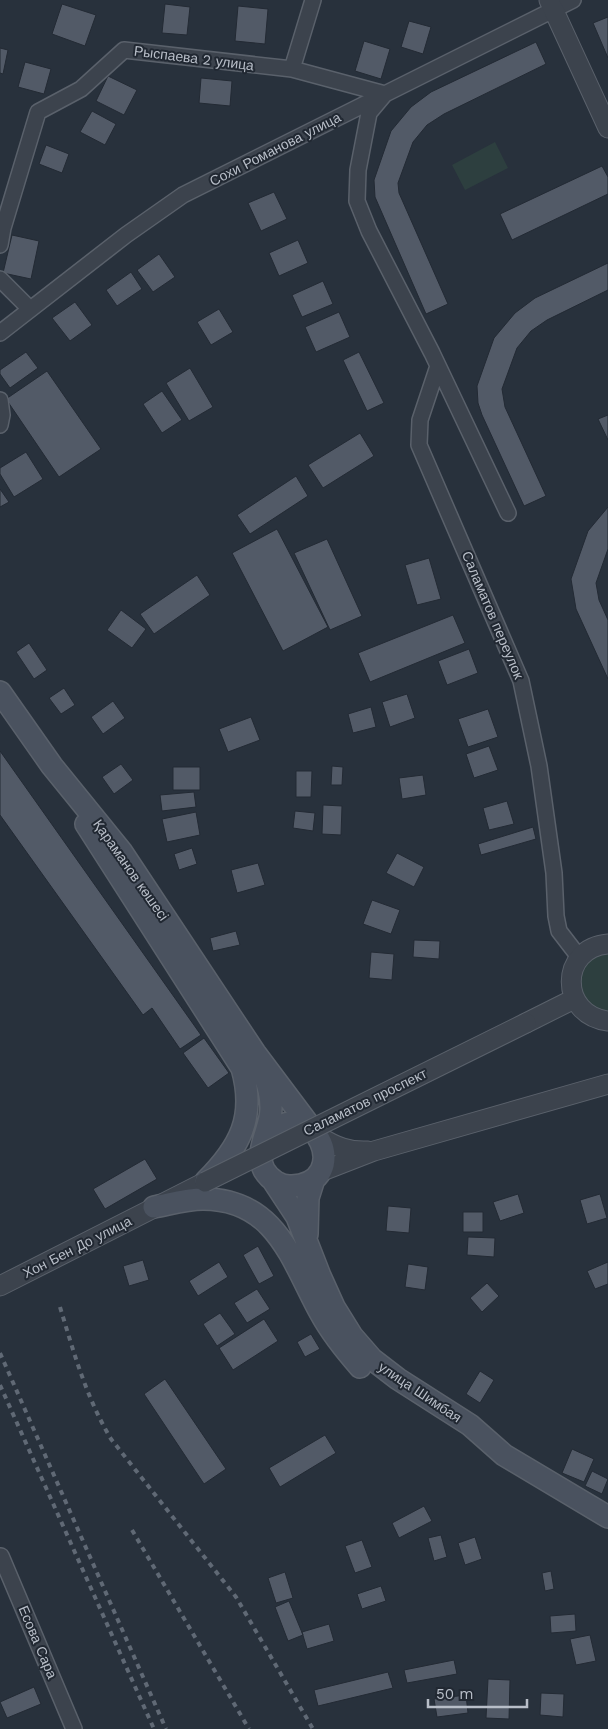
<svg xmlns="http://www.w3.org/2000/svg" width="608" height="1729" font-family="'Work Sans',sans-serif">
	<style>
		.green { fill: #2d3f3f }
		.building { fill: #525a67; stroke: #232a34 }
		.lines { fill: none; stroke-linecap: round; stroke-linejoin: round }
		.minor-casing { stroke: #5a616b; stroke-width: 18 }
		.tertiary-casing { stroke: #5a616b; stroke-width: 21 }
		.secondary-casing { stroke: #5a616b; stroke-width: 24 }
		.minor { stroke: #3c434d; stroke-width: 15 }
		.tertiary { stroke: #3c434d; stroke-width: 19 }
		.secondary { stroke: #4a525f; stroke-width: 21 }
		.rail { stroke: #606975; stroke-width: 4; stroke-dasharray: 5 5; stroke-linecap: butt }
		.tertiary-bridge-casing { stroke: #5a616b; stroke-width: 21; stroke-linecap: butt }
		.tertiary-bridge { stroke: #3c434d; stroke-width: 19 }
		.labels { text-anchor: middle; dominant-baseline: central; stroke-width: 4; stroke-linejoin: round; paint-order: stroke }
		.street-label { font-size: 14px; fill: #b8bec8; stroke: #212832 }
	</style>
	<rect width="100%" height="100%" fill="#28313c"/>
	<path class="green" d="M495 142 508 168 465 190 452 165Z
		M608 952V1012C571 1008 568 963 608 952Z"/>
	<path class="building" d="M62 4 96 15 85 46 52 34Z
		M165 4 190 7 187 35 162 33Z
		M238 6 268 9 265 44 235 41Z
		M608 17V58L593 23Z
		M409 21 431 27 423 54 401 47Z
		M364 41 390 49 381 79 355 71Z
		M536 42 546 64 444 114 427 125 413 142 398 183 399 193 448 304 426 314 375 197 374 180 391 131 411 107 431 92Z
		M0 48 8 50 3 74 0 73Z
		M25 62 51 69 44 94 18 87Z
		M108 76 137 90 124 115 96 101Z
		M201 78 232 81 230 106 199 103Z
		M92 111 116 124 105 145 80 132Z
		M46 145 69 154 62 173 39 164Z
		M602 166 608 177V194L512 240 500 214Z
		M274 192 287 219 261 231 248 203Z
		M12 235 39 241 31 279 3 273Z
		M298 240 308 263 279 276 269 253Z
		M159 254 175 277 153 292 137 270Z
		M608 263V290L547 320 531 331 517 348 502 389 505 407 546 496 524 506 482 415 478 403 477 386 494 338 515 313 535 298Z
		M131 272 142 289 117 306 106 290Z
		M323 281 333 304 302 317 292 295Z
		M75 302 92 325 70 341 52 318Z
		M219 309 233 332 211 345 197 322Z
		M339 312 350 337 316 352 305 327Z
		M26 352 38 368 10 388 0 374V370Z
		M359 352 384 403 367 411 343 360Z
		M190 368 213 407 189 421 166 383Z
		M47 371 101 449 59 477 6 399Z
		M162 391 182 420 162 433 143 404Z
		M608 415V440L598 419Z
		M360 433 374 456 323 488 308 465Z
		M26 452 43 479 14 497 0 474V468Z
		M296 476 308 496 250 534 237 515Z
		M0 489 9 502 0 507Z
		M608 507V549L596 583 599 600 608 620V679L576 609 571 579 588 531Z
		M277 529 328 627 283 651 232 553Z
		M327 539 362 616 330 630 294 553Z
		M429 558 441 599 417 605 405 565Z
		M197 575 210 595 154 634 140 614Z
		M121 610 146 629 132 648 107 630Z
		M453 615 465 643 370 682 358 653Z
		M29 643 47 670 34 679 16 652Z
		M469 649 478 673 447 685 438 661Z
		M64 688 75 705 61 714 49 698Z
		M407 694 415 718 390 727 382 702Z
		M113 701 125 718 103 734 91 717Z
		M371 707 376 727 353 733 348 714Z
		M488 709 498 737 468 747 458 719Z
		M251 717 260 740 228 752 219 729Z
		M489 746 498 770 474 778 466 754Z
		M0 751 201 1035 180 1049 152 1008 143 1015 0 815Z
		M121 764 133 780 114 794 102 777Z
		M332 766 343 767 342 785H331Z
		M173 767H200V790H173Z
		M296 771H312L311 797H296Z
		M423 775 426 795 402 799 399 778Z
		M194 792 196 807 162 811 160 795Z
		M507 801 514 824 489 830 483 808Z
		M323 805 342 806 341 835 322 834Z
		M295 811 315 813 313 831 293 828Z
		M196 812 200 835 167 842 162 819Z
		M533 827 536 839 481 855 478 844Z
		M192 848 197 864 179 870 174 854Z
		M397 853 424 867 414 887 386 873Z
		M258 863 265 885 237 893 231 870Z
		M372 900 400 910 391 934 363 924Z
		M236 931 240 945 213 951 210 938Z
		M414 940 440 941 439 959 413 957Z
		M371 952 394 954 392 980 369 978Z
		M204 1038 229 1073 208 1088 183 1053Z
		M145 1159 157 1179 105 1209 93 1189Z
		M518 1194 524 1213 500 1221 493 1202Z
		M600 1194 607 1218 587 1224 580 1200Z
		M388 1206 411 1208 409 1233 386 1231Z
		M463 1212H483V1232H463Z
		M468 1237 495 1238 494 1257 467 1255Z
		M258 1246 274 1276 259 1284 243 1255Z
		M143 1260 149 1280 129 1286 123 1266Z
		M219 1262 228 1277 198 1296 189 1281Z
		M608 1262V1284L595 1289 587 1271Z
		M408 1264 428 1267 425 1290 405 1287Z
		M487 1283 499 1296 482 1312 470 1298Z
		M257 1289 270 1309 247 1323 234 1303Z
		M220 1313 235 1334 217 1346 203 1324Z
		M264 1319 278 1341 233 1370 219 1348Z
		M311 1334 320 1349 305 1357 297 1342Z
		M480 1371 494 1380 480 1403 466 1394Z
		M165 1379 226 1469 204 1484 144 1394Z
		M325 1435 336 1453 280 1487 269 1468Z
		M572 1449 594 1459 584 1482 562 1473Z
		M592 1471 608 1479 602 1494 585 1486Z
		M424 1506 432 1521 399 1538 392 1523Z
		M441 1535 447 1557 434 1561 428 1538Z
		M475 1537 482 1559 465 1565 458 1543Z
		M362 1540 372 1567 355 1573 345 1546Z
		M551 1571 554 1589 545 1591 542 1573Z
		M285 1572 293 1598 276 1603 268 1578Z
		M381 1586 386 1601 362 1609 357 1594Z
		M289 1601 303 1635 288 1641 275 1607Z
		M575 1614 576 1631 551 1633 550 1616Z
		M329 1624 334 1641 307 1649 302 1632Z
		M590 1635 596 1661 576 1665 570 1639Z
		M454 1660 457 1674 407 1683 404 1670Z
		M388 1672 393 1688 318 1706 314 1690Z
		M488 1679 510 1680 509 1719 486 1718Z
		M34 1687 41 1704 7 1718 0 1702Z
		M541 1693 564 1694 563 1717 540 1715Z
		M466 1695 468 1713 437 1717 434 1699Z"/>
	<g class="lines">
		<defs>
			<path id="minor" d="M292 69 313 0
				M0 245 3 228 38 112 81 89 124 50 292 69 385 94 369 113 358 170 357 201 369 231 432 353 508 513
				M0 279 30 309
				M0 333 126 235 183 195 573 0
				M438 366 420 420 419 445 521 681 539 766 554 873 556 916 559 931 579 957
				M0 400 2 415 0 425
				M1 1556 74 1729"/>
			<path id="tertiary" d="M549 0 608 128
				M608 944C559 948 559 1015 608 1021
				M526 1023 574 999
				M320 1137C336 1147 349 1152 368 1151
				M320 1172 374 1151 608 1084
				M0 1286 205 1182"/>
			<path id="secondary" d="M0 692 52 766 121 851 255 1053 312 1129
				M86 824 242 1068C256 1117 240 1147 206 1181
				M262 1070C267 1081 271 1094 271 1107 272 1128 254 1149 264 1170 270 1180 281 1187 292 1186 354 1183 315 1090 267 1135
				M274 1182 297 1217 320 1276 334 1307 352 1336 372 1359 398 1379 470 1425 504 1455 608 1517
				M154 1207C170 1204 187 1199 203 1199 277 1199 292 1262 321 1314 332 1334 345 1350 360 1367
				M307 1234 308 1198 314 1179"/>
		</defs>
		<use href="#minor" class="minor-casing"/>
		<use href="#tertiary" class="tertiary-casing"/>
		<use href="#secondary" class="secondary-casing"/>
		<use href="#minor" class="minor"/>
		<use href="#tertiary" class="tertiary"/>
		<use href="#secondary" class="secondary"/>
		<path class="rail" d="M60 1307C74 1353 86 1397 111 1439L236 1597 313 1729
			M0 1353 166 1729
			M0 1385 154 1729
			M132 1530 249 1729"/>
		<defs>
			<path id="tertiary-bridge" d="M205 1182 526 1023"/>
		</defs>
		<use href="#tertiary-bridge" class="tertiary-bridge-casing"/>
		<use href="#tertiary-bridge" class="tertiary-bridge"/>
	</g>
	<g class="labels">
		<g class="street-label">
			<text transform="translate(194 58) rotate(7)">Рыспаева 2 улица</text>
			<text transform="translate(275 149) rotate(-27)">Сохи Романова улица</text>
			<text transform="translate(493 615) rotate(67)">Саламатов переулок</text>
			<text transform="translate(131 870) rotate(55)">Қараманов көшесі</text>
			<text transform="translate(365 1102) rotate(-26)">Саламатов проспект</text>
			<text transform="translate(77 1247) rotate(-27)">Хон Бен До улица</text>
			<text transform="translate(420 1392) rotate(34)">улица Шимбая</text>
			<text transform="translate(38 1642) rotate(67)">Есова Сара</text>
		</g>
	</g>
	<path d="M428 1699v8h99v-8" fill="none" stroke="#b8bec8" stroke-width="2.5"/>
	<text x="436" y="1699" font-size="15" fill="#b8bec8" stroke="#212832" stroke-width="4" paint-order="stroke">50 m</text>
</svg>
